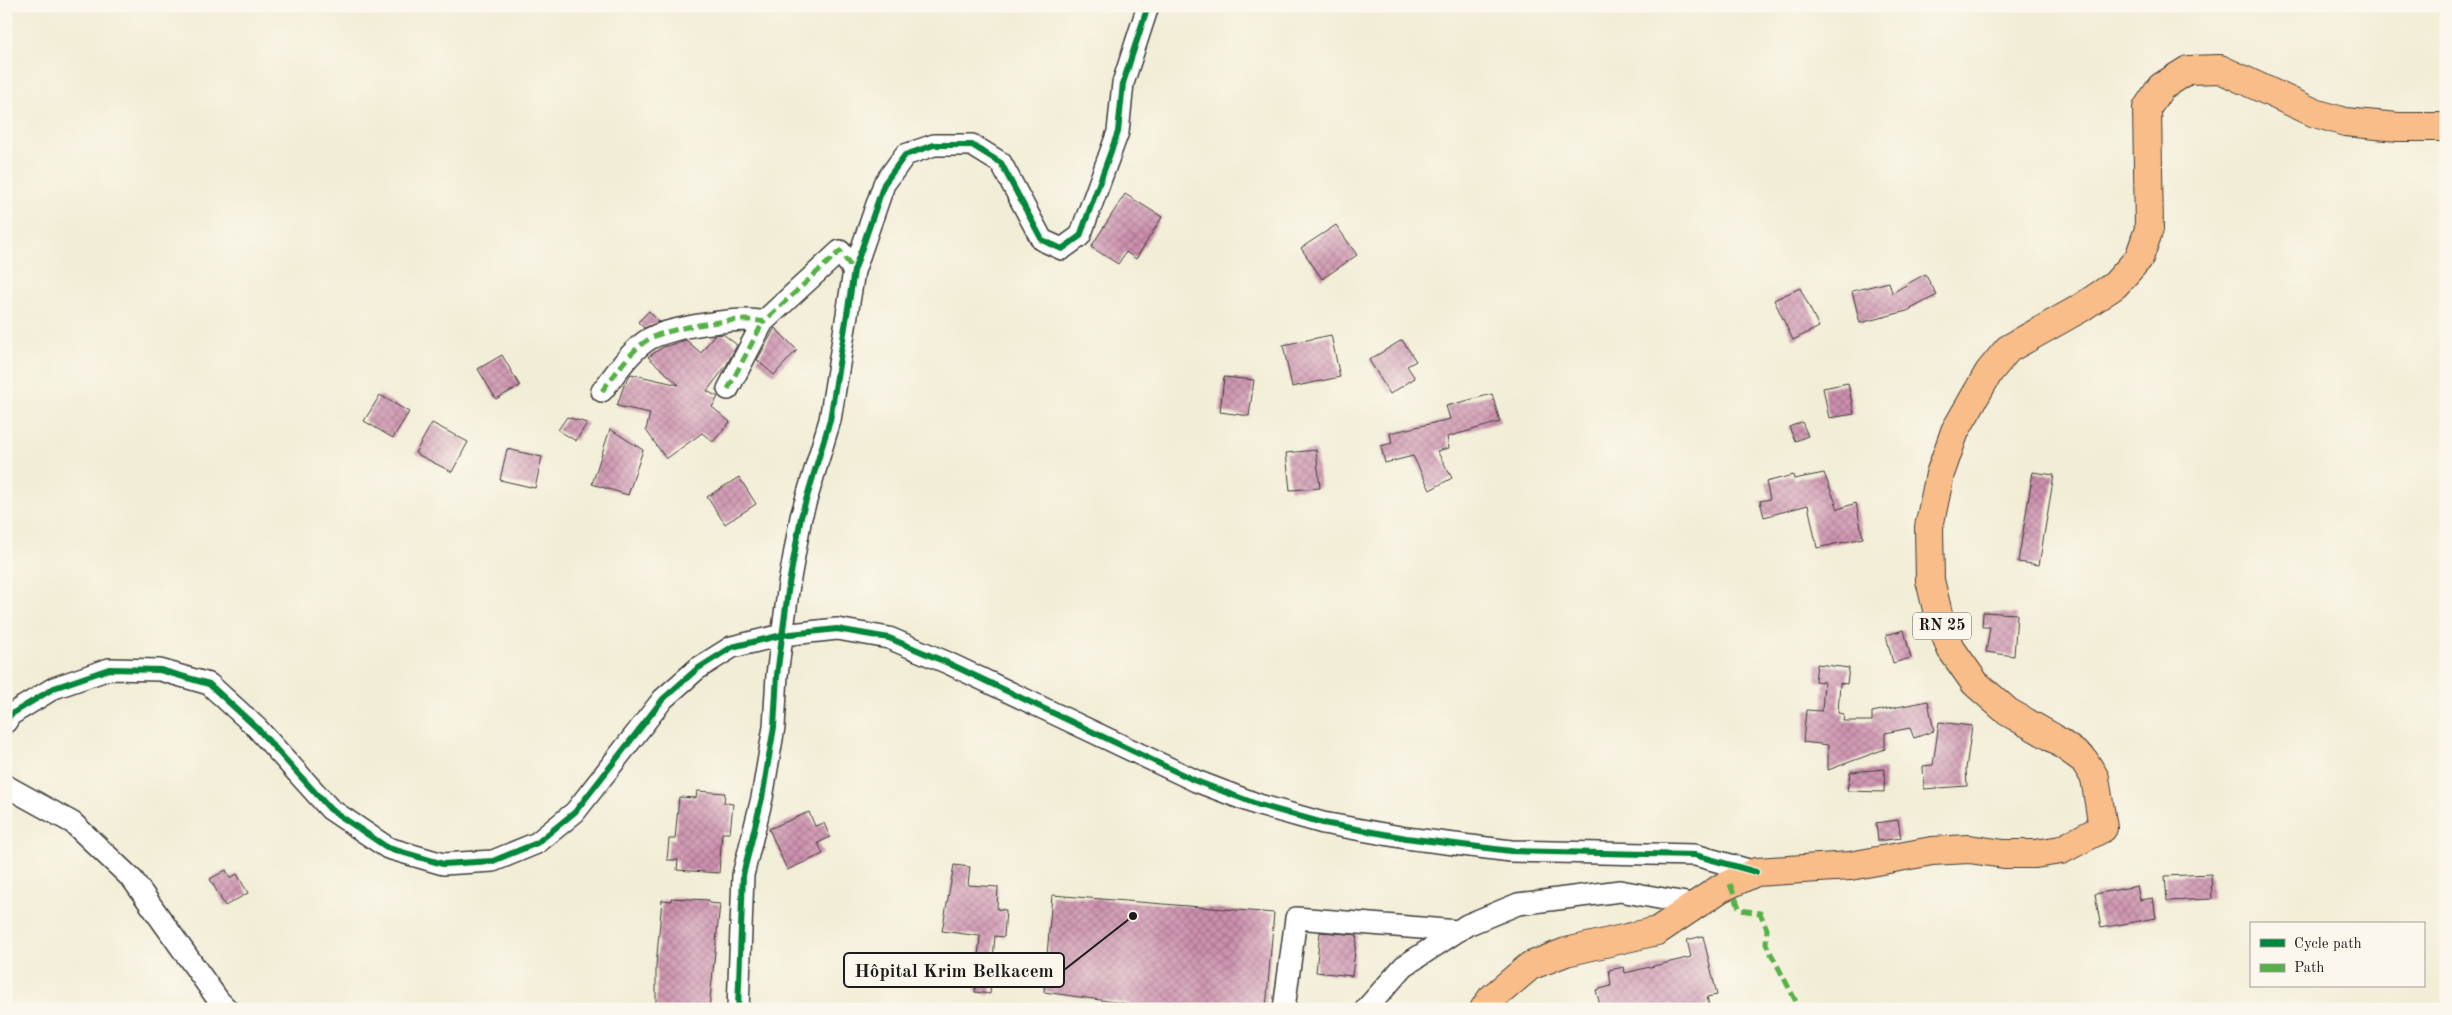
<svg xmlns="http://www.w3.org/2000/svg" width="2452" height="1015" font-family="'Old Standard TT',serif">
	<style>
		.building { fill: url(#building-cross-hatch) }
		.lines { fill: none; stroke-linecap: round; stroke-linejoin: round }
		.minor-casing { stroke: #3c3b38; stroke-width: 24 }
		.major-casing { stroke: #3c3b38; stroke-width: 30 }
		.minor { stroke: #fff; stroke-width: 21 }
		.major { stroke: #f8bd88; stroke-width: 28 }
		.quiet { stroke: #55b145; stroke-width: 5; stroke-dasharray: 10 5; stroke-linecap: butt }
		.cycleway-casing { stroke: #fbf7ec; stroke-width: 9 }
		.cycleway { stroke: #00873e; stroke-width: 6 }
		.labels { text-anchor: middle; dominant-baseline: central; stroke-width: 4.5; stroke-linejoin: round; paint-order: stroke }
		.shield { fill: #fbf7ec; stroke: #5f5e5a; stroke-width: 1 }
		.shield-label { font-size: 16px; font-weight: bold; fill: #1c1c1c }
		.leader { fill: none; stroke: #1c1c1c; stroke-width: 2 }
		.callout-dot { fill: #1c1c1c; stroke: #fbf7ec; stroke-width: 2 }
		.callout { fill: #fbf7ec; stroke: #1c1c1c; stroke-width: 2 }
		.callout-label { font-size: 19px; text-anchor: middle; font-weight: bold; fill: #1c1c1c }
	</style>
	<defs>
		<pattern id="building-cross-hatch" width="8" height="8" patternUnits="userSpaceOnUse" patternTransform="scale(1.25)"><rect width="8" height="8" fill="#cd90ae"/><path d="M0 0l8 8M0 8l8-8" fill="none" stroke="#a6758d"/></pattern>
	</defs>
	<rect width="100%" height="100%" fill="#fbf7ec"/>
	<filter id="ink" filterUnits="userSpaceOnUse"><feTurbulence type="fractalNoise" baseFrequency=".02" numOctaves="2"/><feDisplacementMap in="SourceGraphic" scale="10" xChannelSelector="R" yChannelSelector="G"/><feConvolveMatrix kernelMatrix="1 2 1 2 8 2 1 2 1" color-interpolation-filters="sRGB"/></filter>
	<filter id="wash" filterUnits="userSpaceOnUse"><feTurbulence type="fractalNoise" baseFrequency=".0096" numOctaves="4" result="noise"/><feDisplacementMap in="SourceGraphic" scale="20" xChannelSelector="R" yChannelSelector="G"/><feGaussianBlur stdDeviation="1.12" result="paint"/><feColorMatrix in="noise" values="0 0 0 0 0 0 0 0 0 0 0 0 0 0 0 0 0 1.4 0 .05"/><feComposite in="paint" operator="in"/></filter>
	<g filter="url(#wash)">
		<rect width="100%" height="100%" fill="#f2edd6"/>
		<g id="blocks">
			<path class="building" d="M1125 194 1162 217 1136 259 1126 252 1118 264 1091 247Z
				M1336 225 1357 255 1322 279 1301 248Z
				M1925 274 1937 295 1907 311 1860 323 1852 291 1889 282 1892 293Z
				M1800 288 1819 327 1793 340 1774 300Z
				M649 311 659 322 644 328 638 322Z
				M775 328 797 350 774 375 757 360Z
				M723 334 737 345 726 366 707 391 718 397 712 407 730 422 713 442 702 433 666 459 646 430 650 413 617 406 624 385 631 374 679 385 648 357 663 347 686 340 701 353 714 335Z
				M1331 335 1340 377 1292 387 1283 345Z
				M1402 340 1416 361 1407 366 1415 378 1390 394 1369 360Z
				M502 355 520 386 496 399 478 369Z
				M1224 377 1254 380 1249 416 1220 412Z
				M1848 383 1854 414 1829 418 1823 388Z
				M1492 394 1500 422 1447 437 1449 448 1437 451 1452 478 1430 490 1413 456 1385 463 1381 446 1392 443 1390 433 1450 419 1446 406Z
				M380 395 409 412 393 438 364 421Z
				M567 417 587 423 576 441 558 430Z
				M1802 422 1808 436 1795 441 1789 427Z
				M432 423 468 442 452 472 415 453Z
				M610 429 643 450 628 495 592 484Z
				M507 449 542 457 535 488 500 480Z
				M1316 450 1320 488 1290 490 1286 453Z
				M2033 472 2054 475 2039 565 2018 562Z
				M1824 473 1838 509 1856 503 1863 538 1817 548 1808 505 1764 517 1760 501 1770 499 1766 482 1793 475 1794 479Z
				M739 477 756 504 725 524 707 497Z
				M1983 612 2017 614 2014 656 1986 652 1990 627H1982Z
				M1904 630 1911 658 1893 663 1886 635Z
				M1817 664 1849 668 1847 684 1840 683 1838 713 1844 714 1843 721H1872V712L1928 701 1934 731 1914 738 1910 728 1885 733V749L1828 770V745L1803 742 1806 710 1822 711 1824 682 1815 681Z
				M1939 722 1972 726 1966 769 1967 786 1924 789 1923 766 1933 765Z
				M1885 769 1884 792 1847 791 1850 772Z
				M697 791 725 793 724 803 733 804 730 833H722L719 873 677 870 678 860H667L669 839H675L679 797 696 798Z
				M809 812 815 826 824 823 830 837 818 843 823 854 787 870 769 829Z
				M1898 820 1901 838 1878 841 1876 823Z
				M954 865 970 867 968 885 998 887 997 909 1006 910 1004 937 995 936 990 994 975 992 980 936 942 931Z
				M226 870 230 878 237 874 248 893 225 906 210 879Z
				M2211 874 2212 899 2167 901 2165 876Z
				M2137 886 2140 900 2153 898 2156 918 2101 928 2095 894Z
				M1052 895 1274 913 1266 1009H1129V1004L1044 992Z
				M671 898 709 900V903L720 904 709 1009H656V966L662 900 671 901Z
				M1320 932 1357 935 1352 976 1316 972Z
				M1703 936 1717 995 1707 997 1709 1005 1693 1009H1601L1596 990 1611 986 1609 970 1624 967 1625 973 1691 957 1687 940Z"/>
		</g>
	</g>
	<g filter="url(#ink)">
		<use href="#blocks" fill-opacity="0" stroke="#3c3b38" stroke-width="1"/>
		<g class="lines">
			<defs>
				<path id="minor" d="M728 389 763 322
					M602 391C616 373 630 351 649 339 667 328 745 315 763 322L840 251 854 271
					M6 722 10 715 54 688 109 669 160 670 209 684 257 728 330 809 388 848 443 864 493 861 537 843 575 812 663 699 697 669 732 647 782 635 837 629 889 638 948 663 1196 781 1259 805 1323 823 1406 838 1511 851 1695 855 1756 872
					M6 786 73 823 133 880 219 1001 227 1009
					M738 1009 743 875 762 798 774 727 777 675 789 584 801 517 830 420 854 271 884 184 905 155 934 145H972L1001 163 1042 240 1062 249 1080 236 1118 132 1123 83 1148 6
					M1284 1009 1296 918 1458 931
					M1366 1009 1404 966 1467 925 1518 904 1620 891 1697 905"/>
				<path id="major" d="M1484 1009 1491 999 1530 966 1566 952 1657 931 1721 888 1756 872 1850 866 1932 851 1969 849 2004 854H2035L2061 850 2103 828 2095 778 2084 760 2052 737 2008 712 1975 683 1951 649 1939 618 1930 580 1929 527 1940 474 1955 431 1989 372 2008 349 2079 309 2115 285 2139 258 2149 229 2147 108 2161 87 2188 70 2220 69 2315 113 2345 122 2398 127H2446"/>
			</defs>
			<use href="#minor" class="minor-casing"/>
			<use href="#major" class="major-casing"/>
			<use href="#minor" class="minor"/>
			<use href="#major" class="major"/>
			<path class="quiet" d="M728 389 763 322
				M602 391C616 373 630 351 649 339 667 328 745 315 763 322L840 251 854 271
				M1730 884 1740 910 1760 913 1767 929 1766 944 1800 1009"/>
			<defs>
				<path id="cycleway" d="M6 722 10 715 54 688 109 669 160 670 209 684 257 728 330 809 388 848 443 864 493 861 537 843 575 812 663 699 697 669 732 647 782 635 837 629 889 638 948 663 1196 781 1259 805 1323 823 1406 838 1511 851 1695 855 1756 872
					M738 1009 743 875 762 798 774 727 777 675 789 584 801 517 830 420 854 271 884 184 905 155 934 145H972L1001 163 1042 240 1062 249 1080 236 1118 132 1123 83 1148 6"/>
			</defs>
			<use href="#cycleway" class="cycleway-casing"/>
			<use href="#cycleway" class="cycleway"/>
		</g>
	</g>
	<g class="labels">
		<rect class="shield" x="1913" y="612.5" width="58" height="27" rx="4"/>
		<g class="shield-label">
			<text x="1942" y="626">RN 25</text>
		</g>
	</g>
	<path class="leader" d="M1133 916L1064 970"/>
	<circle class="callout-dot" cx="1133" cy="916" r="5"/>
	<rect class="callout" x="844" y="953" width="220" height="34" rx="5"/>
	<g class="callout-label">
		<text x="954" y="977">Hôpital Krim Belkacem</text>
	</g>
	<rect width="2452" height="1015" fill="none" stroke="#fbf7ec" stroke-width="25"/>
	<rect x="2250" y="922" width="175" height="65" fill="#fbf7ec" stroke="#a29f99"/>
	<rect x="2260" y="939" width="25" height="8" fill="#00873e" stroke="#a29f99"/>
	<text x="2294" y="948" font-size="15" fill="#1c1c1c">Cycle path</text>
	<rect x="2260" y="964" width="25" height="8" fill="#55b145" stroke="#a29f99"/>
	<text x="2294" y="972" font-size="15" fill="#1c1c1c">Path</text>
</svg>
